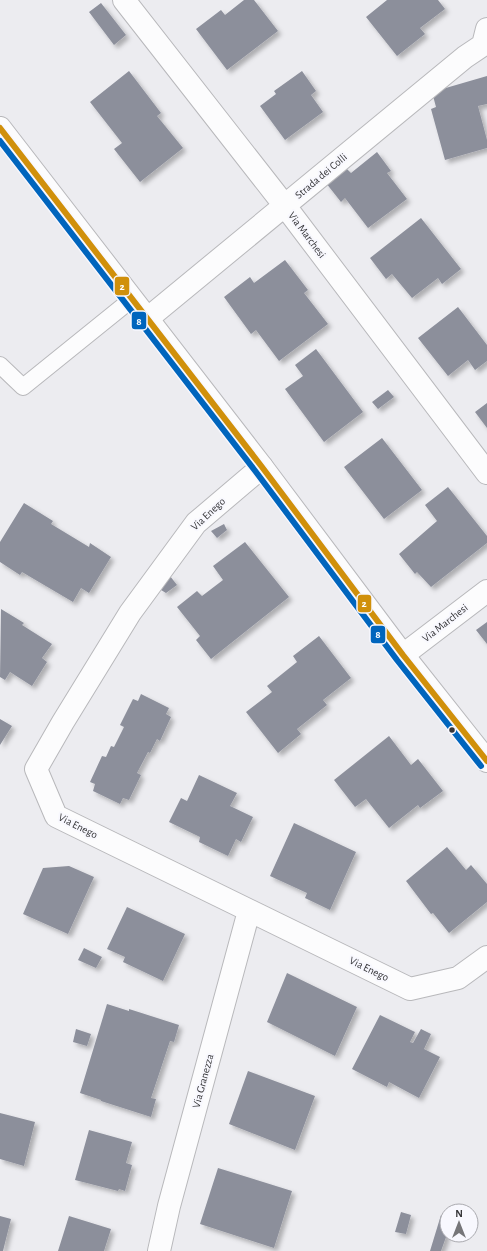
<svg xmlns="http://www.w3.org/2000/svg" width="487" height="1251" font-family="'Alegreya Sans',sans-serif">
	<style>
		.building { fill: #8c8f9b; filter: url(#shadow) }
		.lines { fill: none; stroke-linecap: round; stroke-linejoin: round }
		.lane-casing { stroke: #b8b8bb; stroke-width: 18 }
		.street-casing { stroke: #b8b8bb; stroke-width: 24 }
		.secondary-casing { stroke: #b8b8bb; stroke-width: 24 }
		.lane { stroke: #fcfcfd; stroke-width: 16 }
		.street { stroke: #fcfcfd; stroke-width: 22 }
		.secondary { stroke: #fcfcfd; stroke-width: 22 }
		.bus-1-casing { stroke: #f8f8fe; stroke-width: 9 }
		.bus-2-casing { stroke: #f8f8fe; stroke-width: 9 }
		.bus-1 { stroke: #d0900b; stroke-width: 6 }
		.bus-2 { stroke: #0065bd; stroke-width: 6 }
		.bus-dot { fill: #363639; stroke: #f8f8fe; stroke-width: 1.5 }
		.labels { text-anchor: middle; dominant-baseline: central; stroke-width: 4; stroke-linejoin: round; paint-order: stroke }
		.street-label { font-size: 11px; fill: #363639; stroke: #f8f8fe }
		.line-badge { stroke: #f8f8fe; stroke-width: 1.5 }
		.badge-label { font-size: 11px; text-anchor: middle; font-weight: bold; fill: #fff }
	</style>
	<defs>
		<filter id="shadow"><feDropShadow dx="3.5" dy="3.5" stdDeviation="2" flood-color="#0004"/></filter>
	</defs>
	<rect width="100%" height="100%" fill="#ececf0"/>
	<path class="building" d="M244 0H254L278 31 227 70 196 29 221 10 225 15Z
		M387 0H438L445 9 420 28 425 34 397 56 366 17Z
		M101 3 126 35 114 45 89 12Z
		M129 71 161 113 157 116 183 148 140 182 114 149 122 143 90 102Z
		M302 71 316 91 311 95 323 112 285 140 260 106 276 94 274 91Z
		M487 76V104L478 106 487 140V148L445 160 431 109 436 107 432 92Z
		M377 152 391 171 387 173 407 199 368 228 345 198 341 202 326 183 346 168 351 173Z
		M421 218 461 269 442 284 438 278 412 298 392 274 386 279 370 258Z
		M285 260 308 290 304 293 328 324 279 361 256 330 251 334 224 297 250 277 254 283Z
		M458 307 487 345V361L475 370 468 360 448 376 418 338Z
		M316 349 363 412 324 442 285 389 303 376 295 365Z
		M388 390 394 397 378 409 372 402Z
		M487 403V428L475 412Z
		M382 438 422 490 384 519 344 467Z
		M448 487 487 536V543L431 587 417 572 415 574 399 554 437 521 425 505Z
		M24 503 53 521 51 524 89 547 90 543 111 557 89 593 81 588 73 602 22 572 20 575 0 562V542Z
		M224 524 227 530 217 538 211 531Z
		M245 542 289 597 211 659 196 640 200 636 177 607 197 591 202 596 223 580 213 566Z
		M170 576 177 585 166 593 161 590Z
		M1 609 24 623 22 625 52 644 42 658 47 662 32 686 10 672 5 680 0 677Z
		M487 622V644L476 630Z
		M319 636 351 678 323 700 327 705 297 729 301 734 278 753 246 712 272 692 267 686 297 662 293 656Z
		M141 694 169 708 166 714 171 717 160 741 157 739 150 753 148 752 137 773 141 775 129 800 123 798 120 804 93 791 95 784 90 782 102 756 106 757 111 746 114 747 124 727 120 725 133 699 138 701Z
		M0 719 12 726 0 745Z
		M389 736 411 765 418 759 443 791 420 808 418 805 389 828 366 799 355 807 334 780Z
		M199 775 237 793 230 806 253 817 241 842 236 839 228 856 199 842 200 837 169 822 181 798 187 801Z
		M294 823 356 852 330 910 305 898 307 893 270 876Z
		M447 847 466 870 471 865 487 884V902L449 933 433 913 431 914 406 881Z
		M69 866 94 877 68 934 23 914 43 868Z
		M127 907 185 934 163 981 123 962 125 957 107 949Z
		M84 948 102 957 96 968 78 960Z
		M287 973 357 1007 335 1056 267 1022Z
		M107 1004 129 1011V1009L179 1025 174 1042 170 1041 151 1098 156 1099 151 1117 101 1101V1100L80 1093Z
		M380 1015 415 1032 410 1042 413 1043 421 1029 431 1034 424 1049 440 1057 419 1098 389 1082 387 1087 352 1069Z
		M76 1029 91 1034 87 1046 73 1042Z
		M248 1071 315 1096 295 1150 229 1124Z
		M0 1113 35 1122 24 1166 0 1159Z
		M89 1130 132 1142 126 1163 132 1165 125 1191 119 1189 118 1191 75 1180Z
		M218 1168 292 1191 274 1248 200 1224Z
		M401 1212 411 1215 406 1234 395 1232Z
		M441 1215 447 1217 446 1237 441 1251H430Z
		M0 1216 11 1219 3 1251H0Z
		M69 1216 111 1229 104 1251H58Z"/>
	<g class="lines">
		<defs>
			<path id="lane" d="M0 365 23 387 132 299"/>
			<path id="street" d="M124 0 285 206 487 473
				M147 319 465 57 483 45 487 29
				M262 467 196 523 130 613 63 722 36 769 56 816 410 989 458 978 487 957
				M403 655 487 591
				M159 1251 169 1206 249 911"/>
			<path id="secondary" d="M0 128 262 467 403 655 487 761"/>
		</defs>
		<use href="#lane" class="lane-casing"/>
		<use href="#street" class="street-casing"/>
		<use href="#secondary" class="secondary-casing"/>
		<use href="#lane" class="lane"/>
		<use href="#street" class="street"/>
		<use href="#secondary" class="secondary"/>
		<defs>
			<path id="bus-1" d="M0 128 262 467 403 655 487 761"/>
			<path id="bus-2" d="M0 141 256 472 397 660 481 766"/>
		</defs>
		<use href="#bus-1" class="bus-1-casing"/>
		<use href="#bus-2" class="bus-2-casing"/>
		<use href="#bus-1" class="bus-1"/>
		<use href="#bus-2" class="bus-2"/>
	</g>
	<circle class="bus-dot" cx="452" cy="730" r="3.5"/>
	<g class="labels">
		<g class="street-label">
			<text transform="translate(321 176) rotate(-40)">Strada dei Colli</text>
			<text transform="translate(307 235) rotate(53)">Via Marchesi</text>
			<text transform="translate(208 514) rotate(-43)">Via Enego</text>
			<text transform="translate(445 623) rotate(-38)">Via Marchesi</text>
			<text transform="translate(78 826) rotate(27)">Via Enego</text>
			<text transform="translate(369 969) rotate(26)">Via Enego</text>
			<text transform="translate(203 1081) rotate(-75)">Via Granezza</text>
		</g>
	</g>
	<g class="line-badge">
		<rect x="114" y="276" width="16" height="20" rx="4" fill="#d0900b"/>
		<rect x="131" y="311" width="16" height="19" rx="4" fill="#0065bd"/>
		<rect x="357" y="594" width="15" height="19" rx="4" fill="#d0900b"/>
		<rect x="370" y="625" width="16" height="19" rx="4" fill="#0065bd"/>
	</g>
	<g class="badge-label">
		<text x="122" y="290">2</text>
		<text x="139" y="325">8</text>
		<text x="364" y="607">2</text>
		<text x="378" y="638">8</text>
	</g>
	<g transform="translate(459 1223)"><circle r="19" fill="#f8f8fe" stroke="#aaaaaf"/>
	<path d="M0-3L7 15L0 10L-7 15Z" fill="#767679"/>
	<text y="-6" font-size="11" font-weight="bold" text-anchor="middle" fill="#363639">N</text>
	</g>
</svg>
